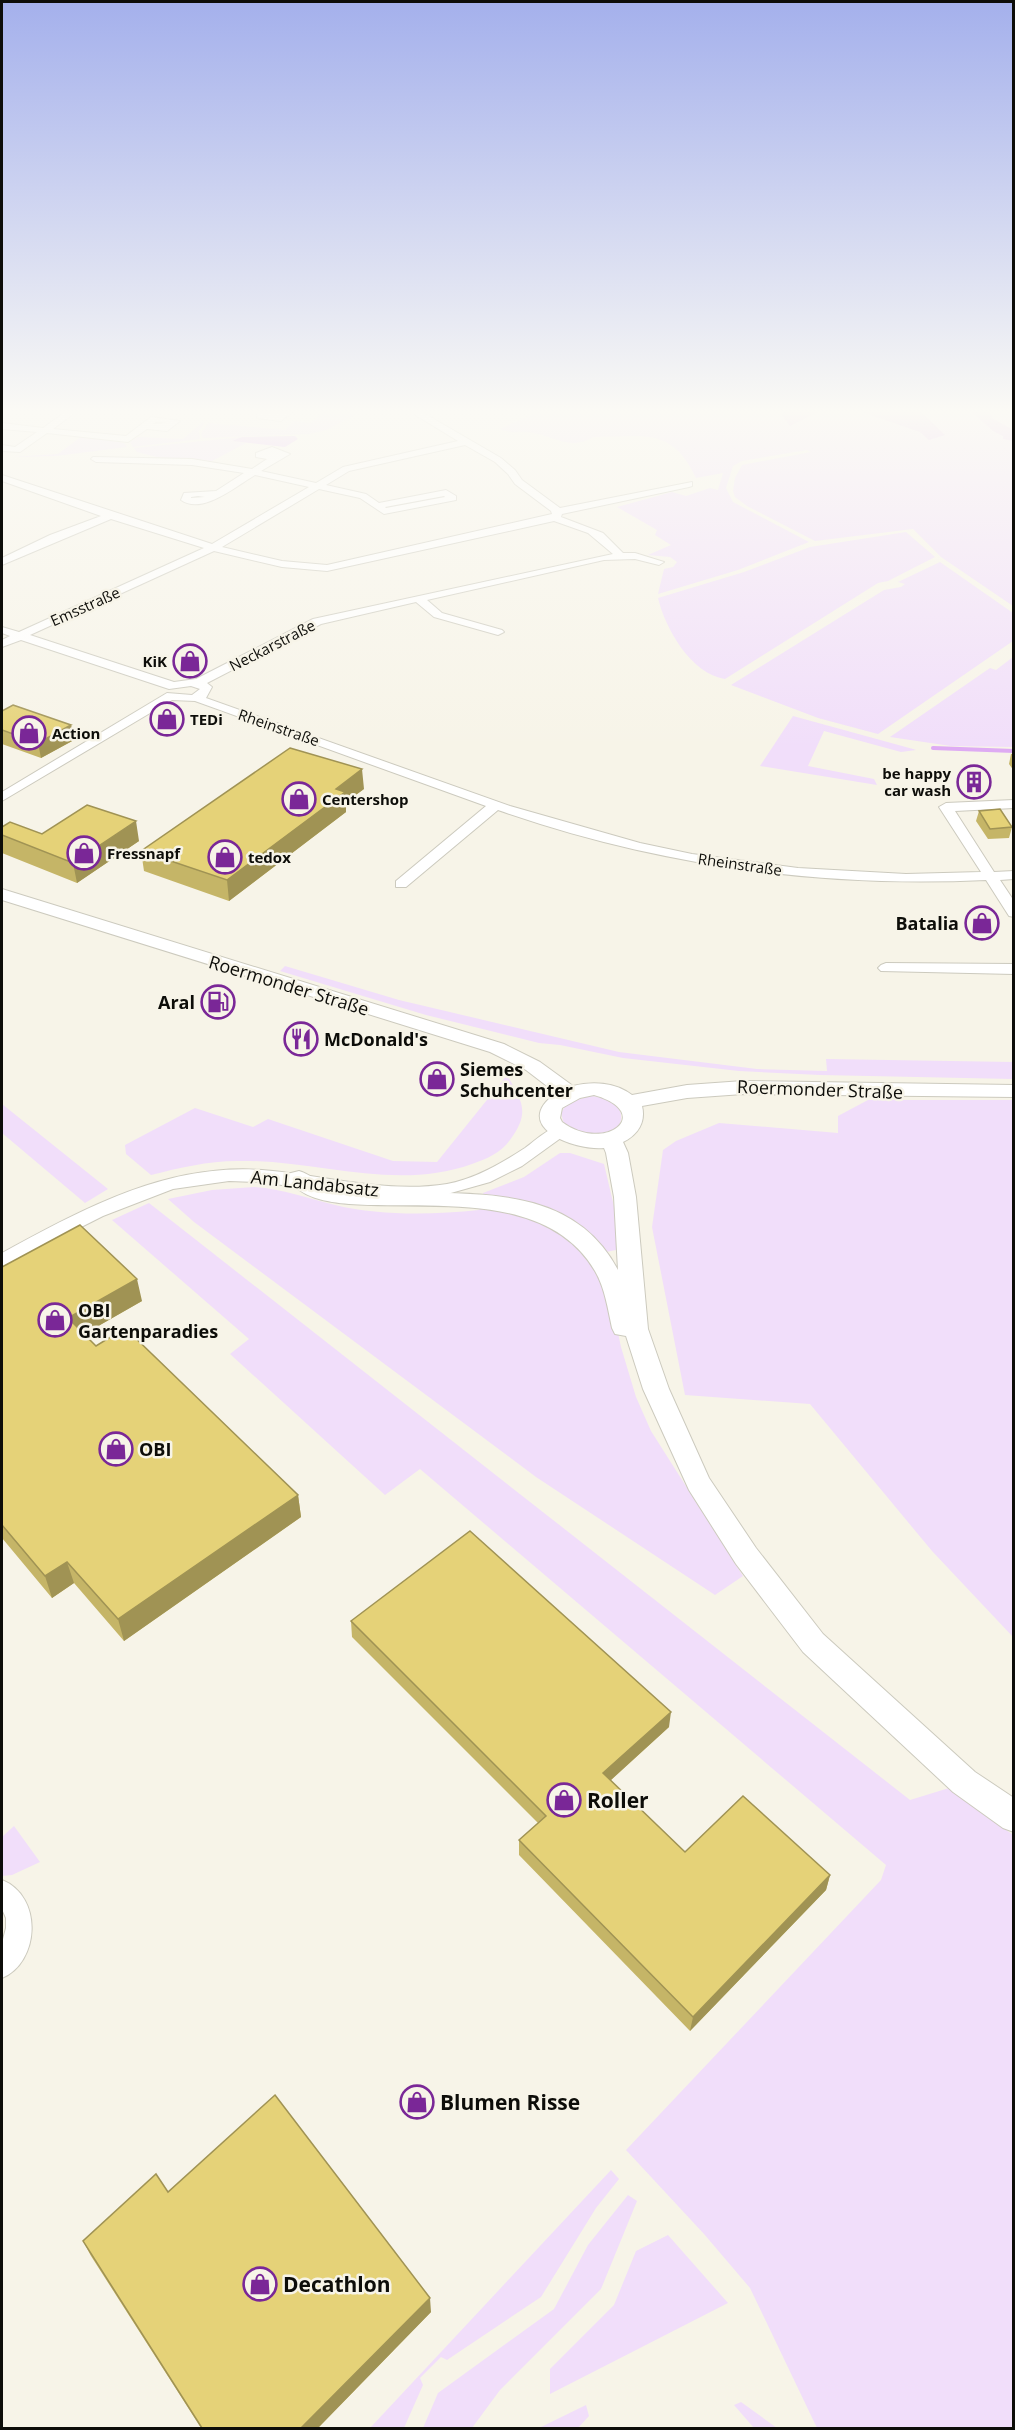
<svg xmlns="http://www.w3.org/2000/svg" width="1015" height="2430" font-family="'Open Sans',sans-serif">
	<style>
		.green { fill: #f1defa }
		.water { fill: #deabf3 }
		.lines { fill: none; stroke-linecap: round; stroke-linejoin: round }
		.stream { stroke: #deabf3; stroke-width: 4 }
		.minor-casing { stroke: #cccabe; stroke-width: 2 }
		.major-casing { stroke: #cccabe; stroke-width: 2 }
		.minor { fill: #fff; fill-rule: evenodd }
		.major { fill: #fff; fill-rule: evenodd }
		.wall { fill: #c5b567 }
		.shaded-wall { fill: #a09354 }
		.building { fill: #e5d278; stroke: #a09354; stroke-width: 1.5 }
		.labels { text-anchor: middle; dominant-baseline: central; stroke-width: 5; stroke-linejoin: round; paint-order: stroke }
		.far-street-label { font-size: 15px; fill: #0d0d09; stroke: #f7f4e8 }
		.far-poi-label { font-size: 15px; font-weight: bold; fill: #0d0d09; stroke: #f7f4e8; text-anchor: start }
		.poi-label { font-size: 18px; font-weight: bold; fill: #0d0d09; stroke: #f7f4e8; text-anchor: start }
		.street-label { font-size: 18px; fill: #0d0d09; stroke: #f7f4e8 }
		.near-poi-label { font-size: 21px; font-weight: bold; fill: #0d0d09; stroke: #f7f4e8; text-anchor: start }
	</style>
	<rect width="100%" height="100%" fill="#f7f4e8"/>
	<path class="green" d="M310 408H369L326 430 309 434 203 438 201 434 208 423 285 430 294 421 311 423 320 414 305 412Z
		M546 408H1013V606L941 557 913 529 815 541 747 506 735 497 733 491 735 478 742 465 811 452 807 450 742 461 733 466 726 488 733 502 809 542 738 570 658 594 664 569 673 567 677 562 670 557 648 555 671 545 655 535 657 530 617 507 672 492 686 496 710 488 718 490 723 473 696 478C672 426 643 437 593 437 570 452 551 434 527 432 514 431 516 435 500 429Z
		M203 422H205L199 431 200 439 133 447 130 442 138 437 183 439Z
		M82 436 124 443 127 447 56 456 11 457 58 454Z
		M242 437 232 441 246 443 212 461 157 457 137 452 134 448Z
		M906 532 935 557 888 581 878 583 725 679C691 674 665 628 658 598L744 572 810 547Z
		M940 562 1013 613V641L878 734 818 718 731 685 884 590 901 587 905 584 898 582Z
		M1013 657V747L951 746 890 737 990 668 996 670Z
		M793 716 913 749 916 750 901 752 824 731 808 766 874 779 877 785 760 766Z
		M285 966 399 1000 619 1052 757 1069 827 1071 826 1059 1013 1062V1079L820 1075 739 1071 623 1058 560 1045 539 1043 426 1015 280 971Z
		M507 1075C523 1102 530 1113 510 1140 501 1153 486 1159 472 1164 394 1192 316 1159 237 1161 208 1161 179 1168 151 1175L126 1154 125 1145 195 1108 253 1127 268 1119 393 1161 437 1162Z
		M590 1096C639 1099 625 1144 585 1135 579 1133 571 1127 564 1124L561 1113 567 1103Z
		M868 1100H1013V1637L932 1551 810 1404 685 1395 652 1227 663 1150 676 1141 719 1123 838 1133V1116Z
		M2 1104 108 1189 85 1203 2 1133Z
		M560 1153H570L604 1164 616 1215V1250L606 1252 590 1235 484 1196 483 1193 524 1177Z
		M254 1187C284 1189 306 1198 335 1205 381 1216 432 1215 479 1210L483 1205 532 1215 588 1253 611 1300 621 1347 636 1397 651 1431 743 1576 715 1595 536 1477 194 1222 168 1199 212 1190Z
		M149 1203 910 1800 949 1788 1013 1835V2428H817L750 2288 704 2234 626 2150 881 1880 886 1865 420 1469 385 1495 230 1354 249 1339 112 1220Z
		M14 1826 40 1862 12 1875 2 1876V1837Z
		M611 2170 619 2179 596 2208 541 2297 447 2360 441 2357 420 2378 423 2385 404 2428H370Z
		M628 2195 637 2201 601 2289 500 2390 472 2428H423L438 2393 554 2309 588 2245Z
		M668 2235 728 2303 550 2394V2369L614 2305 636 2251Z
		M741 2402 777 2428H754L734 2405Z
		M586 2405 589 2416 578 2428H539Z"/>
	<path class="water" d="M791 408H823L824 409 790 426 781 414Z
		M850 408H917L945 435 929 440 920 432Z
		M967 408 985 409 991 413 992 418 1013 430V441L1003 439V436L993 431Z
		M295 436 298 439 285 447 232 441 242 437Z"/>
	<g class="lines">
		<path class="stream" d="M933 748 1014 751"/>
		<defs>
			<path id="minor" d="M71 408H81L53 429 126 436 151 417 180 421 167 431 147 429 128 442 47 433 20 452 2 451V445L15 447 37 432 2 429V423L43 428ZM156 422 168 423 153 424Z
				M264 408 292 412 281 421 257 418V414ZM269 413 281 414H268Z
				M404 408H415L501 458 515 470 522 480 560 508 692 482V486L689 487 562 514 561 517 603 533 623 553H635L664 562 659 565 635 559 604 560 427 600 442 613 502 630 504 632 498 635 434 617 416 602 321 624 207 683 212 687 206 698 510 806 640 843 692 854 798 868 906 874 981 872 939 807 946 803 1014 800V808L955 811 994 872 1014 871V879L1000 880 1014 901V917L1009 916 986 880C820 888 655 865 498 810L406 887H396V881L486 806 195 701 172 700 2 801V792L167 693 192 695 200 689 191 686 169 689 21 640 2 647V640L10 636 2 633V627L19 632 204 548 111 519 2 565V558L50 535 101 516 2 481V475L212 544 309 487 255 475C235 487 202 515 181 500L184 493 216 491 244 473 192 465 96 462 91 459 93 457 192 459 252 469 267 459 256 457V453L272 447 290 454 261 471 316 483 343 467 458 441ZM465 445 495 462 508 474 515 484 551 511 552 514 327 565 282 561 222 547 319 489 360 498 384 514 456 500V496L446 490 379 503 366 494 326 485 349 471ZM198 496 205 497 191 498V497ZM445 497 386 508 385 507 444 496ZM554 521 588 533 613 554 313 619 196 679 174 682 30 635 214 551 282 567 327 571Z
				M886 963 1014 964V974L881 971 878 968 881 965Z
				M559 1126 568 1131 565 1135 522 1166 490 1182 433 1198 375 1197 259 1182 229 1181 173 1189 103 1216 2 1267V1253C83 1209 166 1163 262 1170 323 1175 386 1194 447 1184 475 1179 502 1163 525 1148 536 1140 547 1129 559 1126Z
				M2 1880C44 1897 39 1963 2 1978V1943L6 1928V1918L2 1909Z"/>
			<path id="major" d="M2 889 504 1044 540 1062 573 1086C592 1081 615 1082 632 1095L687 1085 743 1081 1014 1085V1097L743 1094 687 1098 642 1106C646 1122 638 1135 623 1142L628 1153 636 1197 648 1329 669 1389 709 1478 756 1548 823 1634 975 1772 1014 1798V1832L1003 1828 953 1792 803 1652 736 1564 689 1490 643 1389 626 1336 615 1334 612 1328C608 1310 605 1288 595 1271 547 1189 430 1210 349 1204 327 1202 300 1198 288 1178L291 1173 299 1171C311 1174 319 1185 331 1187 343 1190 356 1190 367 1191 456 1198 568 1175 618 1270L614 1197 606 1153 604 1148C573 1151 510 1126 556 1093L526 1070 490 1052 2 900ZM594 1095C656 1113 605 1154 562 1122L560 1118 562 1108 580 1098Z"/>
		</defs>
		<use href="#minor" class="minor-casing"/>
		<use href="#major" class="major-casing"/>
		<use href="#minor" class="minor"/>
		<use href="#major" class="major"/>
	</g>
	<path class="wall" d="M2 711 71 725 74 740 41 758 2 744Z
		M1011 754H1014V771L1009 764Z
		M364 789 346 802V812L229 901 144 871 141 851Z
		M979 811 1012 827 1009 838 988 839 976 821Z
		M2 827 42 834 139 841 77 883 2 853Z
		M2 1267 142 1301 84 1334 96 1346 298 1495 301 1517 124 1641 74 1583 52 1598 2 1538Z
		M351 1621 669 1727 610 1781 685 1852 830 1875 826 1890 690 2031 519 1855V1840L538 1823 352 1637Z
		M168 2192 431 2312 318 2428H201L91 2256 83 2241Z"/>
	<path class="shaded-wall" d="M71 725 74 740 41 758 38 743Z
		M362 769 364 789 346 802V812L229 901 227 880 336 789Z
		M136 821 139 841 77 883 73 863Z
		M137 1279 142 1301 74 1340 68 1318Z
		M298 1495 301 1517 124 1641 118 1619Z
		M67 1562 74 1583 52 1598 45 1576Z
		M671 1712 669 1727 601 1789 603 1773Z
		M830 1875 826 1890 690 2031 693 2017Z
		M430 2298 431 2312 318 2428H301Z"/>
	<path class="building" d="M13 705 71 725 38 743 2 730V711Z
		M290 748 362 769 336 789 345 792 227 880 141 851Z
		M87 805 136 821 73 863 2 835V827L10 822 42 834Z
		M1000 809 1012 827 990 829 979 811Z
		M80 1225 137 1279 68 1318 96 1346 125 1328 298 1495 118 1619 67 1562 45 1576 2 1525V1267Z
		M470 1531 671 1712 603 1773 685 1852 743 1796 830 1875 693 2017 519 1840 546 1816 351 1621Z
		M275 2095 430 2298 301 2428H202L83 2241 156 2174 168 2192Z"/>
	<linearGradient id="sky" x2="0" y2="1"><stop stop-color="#a4b0ec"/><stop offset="0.55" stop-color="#fbfaf5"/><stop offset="1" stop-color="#fbfaf5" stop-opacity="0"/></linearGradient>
	<rect width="1015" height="748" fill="url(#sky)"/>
	<defs>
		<symbol id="shop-ring" viewBox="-11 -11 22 22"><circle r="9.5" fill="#f7f4e8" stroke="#7a2797" stroke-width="1.5"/><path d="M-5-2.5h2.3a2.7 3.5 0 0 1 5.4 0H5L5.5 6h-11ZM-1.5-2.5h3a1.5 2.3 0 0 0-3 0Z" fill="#7a2797"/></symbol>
		<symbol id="building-ring" viewBox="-11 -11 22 22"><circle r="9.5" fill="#f7f4e8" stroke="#7a2797" stroke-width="1.5"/><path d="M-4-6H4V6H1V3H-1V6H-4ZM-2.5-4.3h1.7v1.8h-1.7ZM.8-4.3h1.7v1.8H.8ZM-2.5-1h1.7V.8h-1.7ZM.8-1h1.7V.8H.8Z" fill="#7a2797"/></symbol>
		<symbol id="fuel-ring" viewBox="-11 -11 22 22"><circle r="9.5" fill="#f7f4e8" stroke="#7a2797" stroke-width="1.5"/><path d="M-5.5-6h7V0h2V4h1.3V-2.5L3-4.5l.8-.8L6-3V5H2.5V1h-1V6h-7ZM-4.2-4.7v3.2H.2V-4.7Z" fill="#7a2797"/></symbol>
		<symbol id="restaurant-ring" viewBox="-11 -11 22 22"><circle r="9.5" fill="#f7f4e8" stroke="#7a2797" stroke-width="1.5"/><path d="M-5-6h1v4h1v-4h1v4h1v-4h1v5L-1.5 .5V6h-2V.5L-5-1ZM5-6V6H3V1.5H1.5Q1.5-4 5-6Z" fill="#7a2797"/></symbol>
	</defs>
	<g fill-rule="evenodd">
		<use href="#shop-ring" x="171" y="642" width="38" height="38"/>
		<use href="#shop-ring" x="148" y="700" width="38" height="38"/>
		<use href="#shop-ring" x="10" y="714" width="38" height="38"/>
		<use href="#building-ring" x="955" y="763" width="38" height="38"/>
		<use href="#shop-ring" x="280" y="780" width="38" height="38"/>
		<use href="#shop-ring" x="65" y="834" width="38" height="38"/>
		<use href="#shop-ring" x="206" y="838" width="38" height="38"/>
		<use href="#shop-ring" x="963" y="904" width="38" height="38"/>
		<use href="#fuel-ring" x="199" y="983" width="38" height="38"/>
		<use href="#restaurant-ring" x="282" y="1020" width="38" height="38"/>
		<use href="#shop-ring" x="418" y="1060" width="38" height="38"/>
		<use href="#shop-ring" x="36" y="1301" width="38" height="38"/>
		<use href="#shop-ring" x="97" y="1430" width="38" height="38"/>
		<use href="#shop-ring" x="545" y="1781" width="38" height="38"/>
		<use href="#shop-ring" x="398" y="2083" width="38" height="38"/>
		<use href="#shop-ring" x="241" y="2265" width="38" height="38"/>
	</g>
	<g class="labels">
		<g class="far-street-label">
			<text transform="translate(85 606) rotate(-24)">Emsstraße</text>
			<text transform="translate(272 645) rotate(-27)">Neckarstraße</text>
			<text transform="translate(279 727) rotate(19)">Rheinstraße</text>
			<text transform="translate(740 864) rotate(8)">Rheinstraße</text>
		</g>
		<g class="far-poi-label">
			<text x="167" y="661" text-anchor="end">KiK</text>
			<text x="190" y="719">TEDi</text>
			<text x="52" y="733">Action</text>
			<text x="951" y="773" text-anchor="end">be happy<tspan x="951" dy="17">car wash</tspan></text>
			<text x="322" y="799">Centershop</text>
			<text x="107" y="853">Fressnapf</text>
			<text x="248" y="857">tedox</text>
		</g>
		<g class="poi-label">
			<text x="959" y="923" text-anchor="end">Batalia</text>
			<text x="195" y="1002" text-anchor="end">Aral</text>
			<text x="324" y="1039">McDonald's</text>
			<text x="460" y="1069">Siemes<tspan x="460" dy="21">Schuhcenter</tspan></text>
			<text x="78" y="1310">OBI<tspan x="78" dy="21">Gartenparadies</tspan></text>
			<text x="139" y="1449">OBI</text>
		</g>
		<g class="street-label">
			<text transform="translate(289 985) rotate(17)">Roermonder Straße</text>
			<text transform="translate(820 1089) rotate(2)">Roermonder Straße</text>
			<text transform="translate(315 1183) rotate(6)">Am Landabsatz</text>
		</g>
		<g class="near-poi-label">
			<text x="587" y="1800">Roller</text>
			<text x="440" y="2102">Blumen Risse</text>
			<text x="283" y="2284">Decathlon</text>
		</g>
	</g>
	<rect width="1015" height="2430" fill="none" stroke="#0d0d09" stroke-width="6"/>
</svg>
